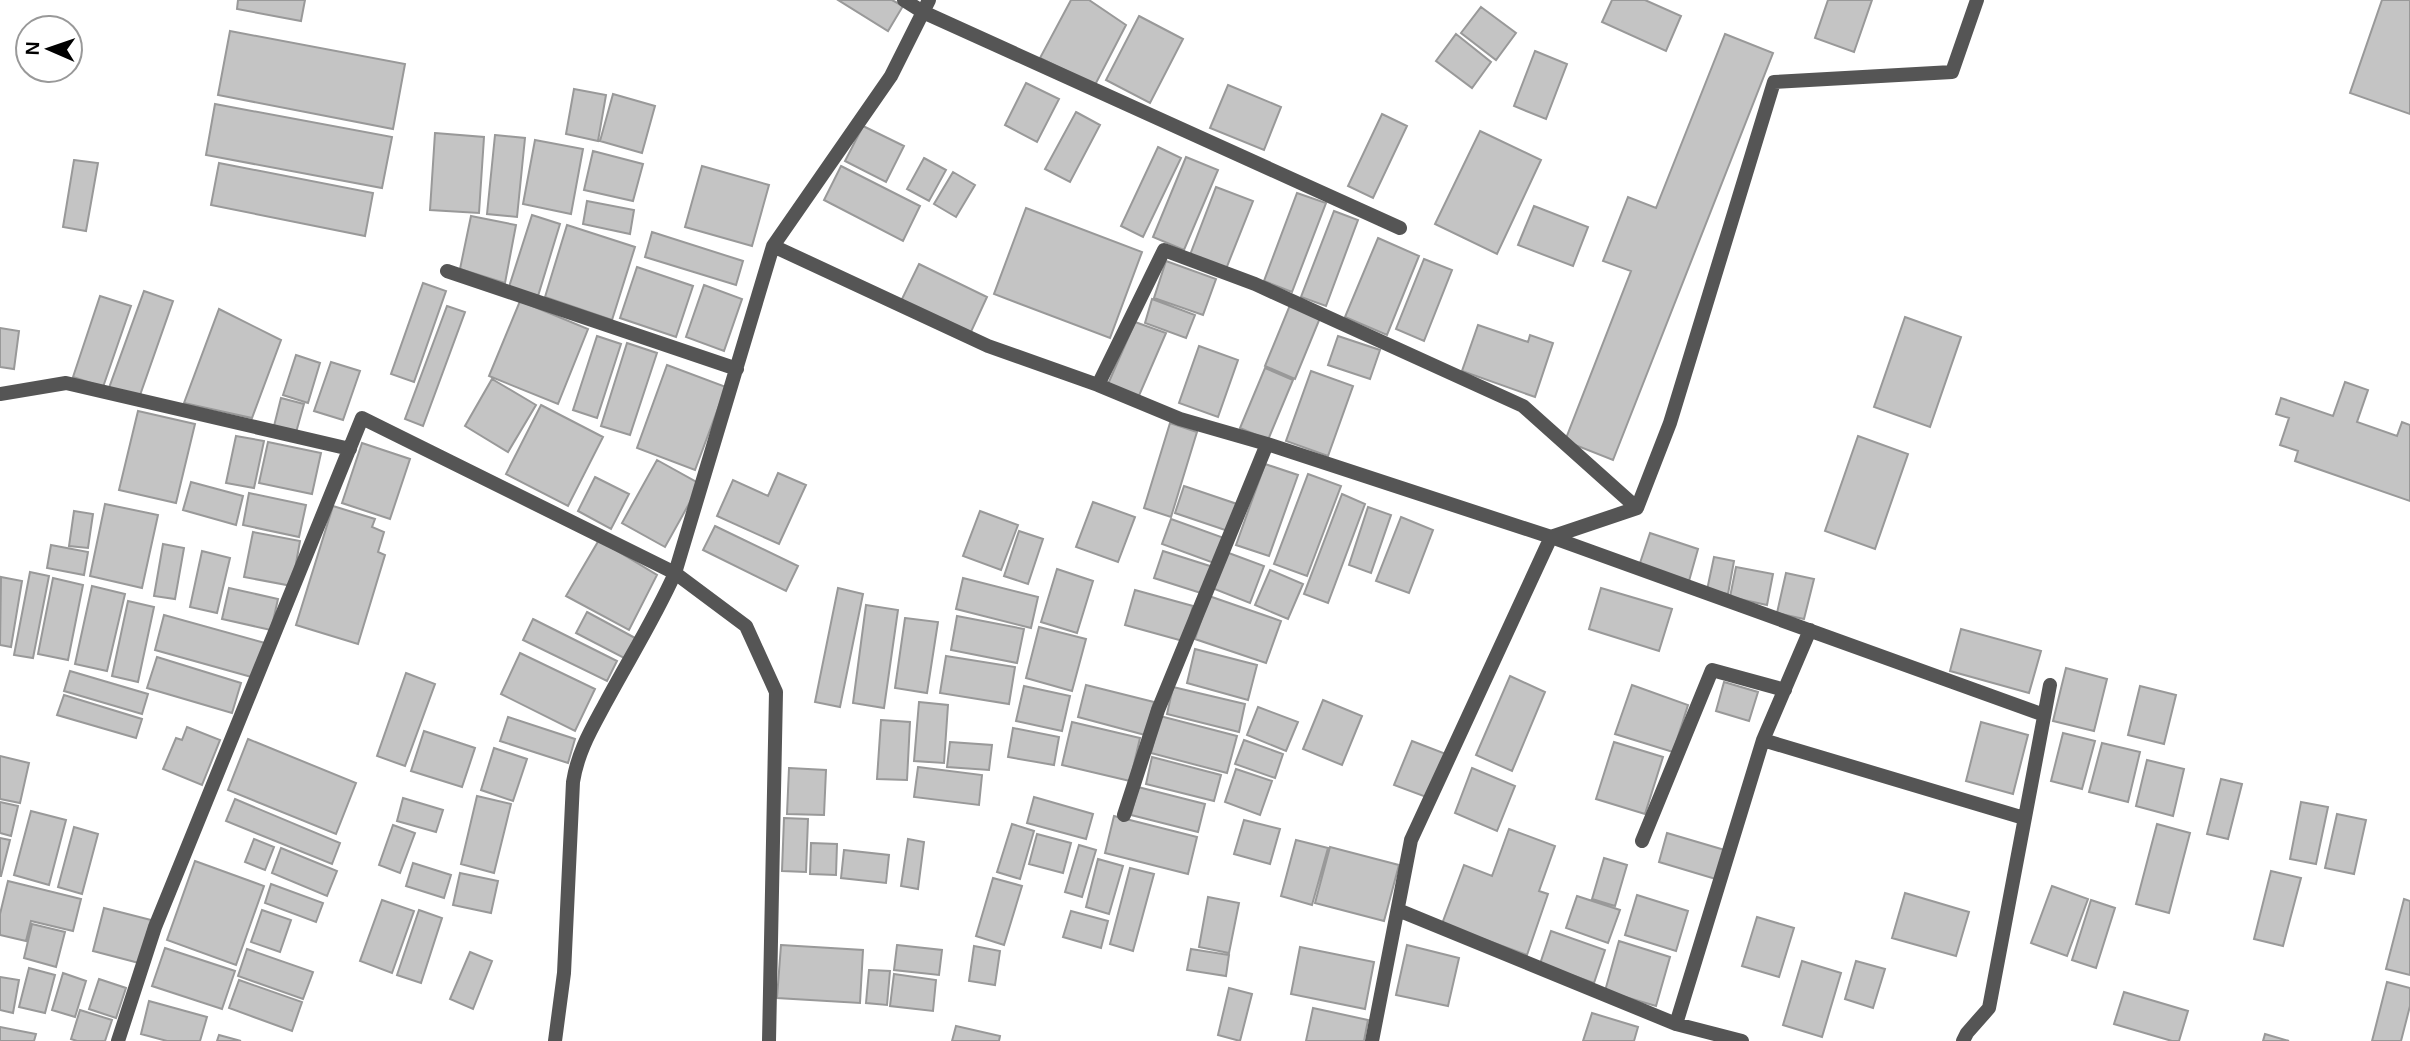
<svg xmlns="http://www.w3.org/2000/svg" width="2410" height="1041" font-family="Arial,sans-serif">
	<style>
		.building { fill: #c4c4c4; stroke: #999; stroke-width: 2 }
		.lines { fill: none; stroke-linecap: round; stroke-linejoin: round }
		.minor { stroke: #555; stroke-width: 14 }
	</style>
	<rect width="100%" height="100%" fill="#fff"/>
	<path class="building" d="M238 0H305L301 21 237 9Z
		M838 0H892L903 6 888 31Z
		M1071 0H1089L1126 25 1095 85 1040 58Z
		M1612 0H1645L1681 16 1666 51 1602 22Z
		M1828 0H1872L1854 52 1815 38Z
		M2382 0H2410V114L2350 93Z
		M1481 7 1516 33 1496 60 1461 33Z
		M1139 16 1183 39 1150 103 1106 80Z
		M230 31 405 64 393 129 218 95Z
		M1456 34 1491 62 1472 88 1436 61Z
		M1725 34 1773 53 1613 460 1565 441 1631 271 1603 261 1628 197 1656 208Z
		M1535 51 1567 64 1546 119 1514 106Z
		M1026 83 1059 99 1037 142 1005 125Z
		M1228 85 1281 107 1264 150 1210 128Z
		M574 89 606 95 598 141 566 134Z
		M613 94 655 106 642 153 600 141Z
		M215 104 392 137 382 188 206 155Z
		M1076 112 1100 125 1070 182 1045 169Z
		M1382 114 1407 126 1373 198 1348 186Z
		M863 126 904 146 886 182 845 161Z
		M1480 131 1541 160 1497 254 1435 224Z
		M435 133 484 137 479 213 430 210Z
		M495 135 525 138 517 217 487 214Z
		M535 140 583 149 571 214 523 204Z
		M1158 147 1181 158 1143 237 1121 226Z
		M593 151 643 164 633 201 584 190Z
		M1186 157 1218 170 1184 250 1153 237Z
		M924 158 946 170 929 201 907 189Z
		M74 160 98 163 86 231 63 227Z
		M219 163 373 193 365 236 211 205Z
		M702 166 769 185 752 246 685 227Z
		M841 166 920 206 903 241 824 200Z
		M953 172 975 185 956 217 934 204Z
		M1216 187 1253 201 1226 269 1190 255Z
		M1297 193 1326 203 1292 292 1264 281Z
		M587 201 634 210 630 234 583 224Z
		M1534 206 1588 227 1573 266 1518 245Z
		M1026 208 1142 252 1110 338 994 294Z
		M1334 211 1358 220 1326 306 1301 297Z
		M532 215 560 224 538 296 509 287Z
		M471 216 516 225 505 283 460 269Z
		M567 225 635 247 612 320 545 297Z
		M652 232 743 261 736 285 645 257Z
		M1378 238 1419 256 1387 335 1345 317Z
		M1424 259 1452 270 1424 341 1396 329Z
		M1166 261 1216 279 1203 315 1154 298Z
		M919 264 987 297 970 334 901 301Z
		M637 267 693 286 676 337 620 318Z
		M423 283 446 291 414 382 391 374Z
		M704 285 742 299 724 351 686 337Z
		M144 291 173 301 139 398 109 388Z
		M100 296 131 306 103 387 73 377Z
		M1152 299 1195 315 1186 338 1145 323Z
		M520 301 588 329 558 404 489 376Z
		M1290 305 1320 318 1295 379 1265 366Z
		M447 306 465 312 423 426 405 419Z
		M219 309 281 340 252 418 184 403Z
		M1905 317 1961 337 1930 427 1874 407Z
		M1135 322 1166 333 1138 398 1108 384Z
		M1478 325 1528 342 1530 335 1553 343 1535 397 1462 371Z
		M0 328 19 331 14 369 0 367Z
		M597 336 621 344 597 418 573 410Z
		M1338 336 1380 350 1370 379 1328 365Z
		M627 343 657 353 630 435 601 426Z
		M1199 346 1238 360 1218 417 1179 403Z
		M296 355 320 363 308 403 283 395Z
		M331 362 360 371 343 420 314 411Z
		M667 365 726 387 695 470 637 448Z
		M1265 368 1293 380 1268 440 1240 428Z
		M1311 371 1353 386 1328 456 1286 441Z
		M492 379 536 405 508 452 465 426Z
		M2345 382 2368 390 2357 422 2397 436 2402 422 2410 425V501L2295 461 2298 451 2280 445 2289 418 2276 414 2281 398 2333 416Z
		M281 398 304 404 295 436 273 430Z
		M541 405 603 437 568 506 506 474Z
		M138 411 195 424 176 503 119 490Z
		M1170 423 1197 432 1171 517 1144 508Z
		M236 436 264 441 254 488 226 483Z
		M1858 436 1908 454 1875 549 1825 531Z
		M268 442 321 453 312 494 259 483Z
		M362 443 410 459 390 519 342 503Z
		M657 460 700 484 665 547 622 523Z
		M1265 464 1298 475 1269 556 1236 545Z
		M778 473 806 485 779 544 717 516 733 480 768 496Z
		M1308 474 1341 486 1307 576 1274 564Z
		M595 477 629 494 611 529 578 511Z
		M191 482 243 496 236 525 183 510Z
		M1184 486 1237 504 1228 531 1175 513Z
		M249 493 306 505 299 537 243 525Z
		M1342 494 1365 504 1328 603 1304 594Z
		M1093 502 1135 517 1118 562 1076 547Z
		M105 504 158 515 142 588 90 576Z
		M333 506 375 519 372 527 384 532 378 552 385 555 358 644 296 625Z
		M1368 507 1391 515 1371 573 1349 565Z
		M74 511 93 514 88 548 69 546Z
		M980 511 1018 525 1001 570 963 556Z
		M1401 517 1433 530 1409 593 1376 581Z
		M1171 519 1224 538 1214 563 1162 544Z
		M715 526 798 566 786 591 703 550Z
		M1019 531 1043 539 1028 584 1004 576Z
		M253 532 300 541 292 586 244 577Z
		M1650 533 1698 549 1689 581 1639 566Z
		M599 540 657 575 629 630 566 596Z
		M163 544 184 548 175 599 154 596Z
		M51 545 88 552 84 575 47 568Z
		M202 551 230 558 217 613 190 607Z
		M1163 551 1213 567 1204 594 1154 578Z
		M1226 552 1264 566 1250 603 1212 588Z
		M1714 557 1734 561 1728 594 1707 590Z
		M1736 567 1773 574 1767 605 1730 597Z
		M1057 569 1093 581 1077 633 1041 622Z
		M1270 570 1303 584 1288 619 1255 605Z
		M30 572 49 576 33 658 14 655Z
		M1786 573 1814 579 1804 619 1777 613Z
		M1 577 22 581 11 647 0 645Z
		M53 578 83 585 68 660 38 654Z
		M963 578 1038 597 1031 628 956 609Z
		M92 586 125 594 107 671 75 664Z
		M229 588 278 599 271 630 222 619Z
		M838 588 863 594 840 707 815 702Z
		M1601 588 1672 609 1659 651 1589 629Z
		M1135 590 1193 606 1183 641 1125 625Z
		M1209 596 1281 621 1266 663 1195 639Z
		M128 601 154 607 138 682 112 676Z
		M866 605 898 610 884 708 853 703Z
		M587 612 637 639 626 659 576 633Z
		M164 615 265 643 255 678 155 650Z
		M957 616 1024 629 1017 663 951 650Z
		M905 618 938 622 927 693 895 688Z
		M533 619 617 661 607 681 523 640Z
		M1039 627 1086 639 1072 691 1026 678Z
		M1961 629 2041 651 2029 693 1950 671Z
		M1195 649 1257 665 1248 700 1187 683Z
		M520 653 595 689 575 731 501 694Z
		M946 656 1015 667 1009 704 940 693Z
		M157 657 241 683 232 713 147 688Z
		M2066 668 2107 679 2094 731 2053 721Z
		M70 671 148 694 142 714 64 691Z
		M406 673 435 684 405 766 377 756Z
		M1510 676 1545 692 1512 771 1476 755Z
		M1724 682 1758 692 1749 721 1716 711Z
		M1086 685 1154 702 1145 735 1078 717Z
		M1632 685 1688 705 1673 752 1615 734Z
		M1024 686 1070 696 1062 731 1016 721Z
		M2140 686 2176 695 2164 744 2128 735Z
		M1173 687 1245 704 1239 732 1167 714Z
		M64 695 142 719 136 738 57 715Z
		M1323 700 1362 716 1342 765 1303 749Z
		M919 702 948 705 944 763 914 761Z
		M1258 707 1298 722 1286 751 1247 735Z
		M1160 716 1237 736 1227 773 1151 753Z
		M508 717 575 739 568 763 500 741Z
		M881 720 910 722 907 780 877 779Z
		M1072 722 1140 738 1130 781 1062 765Z
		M1981 722 2028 735 2013 794 1966 781Z
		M187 727 220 740 202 785 163 769 176 738 182 740Z
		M1013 728 1059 737 1054 765 1008 757Z
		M424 731 475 748 462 787 411 771Z
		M2063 733 2095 741 2082 789 2051 781Z
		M248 739 356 783 336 834 228 790Z
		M1244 740 1283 754 1275 778 1235 764Z
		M1412 741 1446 754 1429 798 1394 785Z
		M950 742 992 745 989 770 947 767Z
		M1614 742 1663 757 1645 814 1596 799Z
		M2102 743 2140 752 2128 802 2089 792Z
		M494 748 527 759 513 801 481 790Z
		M0 756 29 763 20 803 0 799Z
		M1152 757 1221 775 1214 801 1146 784Z
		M2147 760 2184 769 2173 816 2136 806Z
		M918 767 982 775 979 805 914 797Z
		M789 768 826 770 824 815 787 814Z
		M1472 768 1515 786 1497 831 1455 813Z
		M1236 769 1272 781 1260 815 1225 802Z
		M2221 779 2242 784 2228 839 2207 834Z
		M1138 787 1205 804 1198 832 1131 815Z
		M477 796 511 804 494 873 461 864Z
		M1034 797 1093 814 1086 839 1027 823Z
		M403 798 443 810 436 832 397 821Z
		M235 799 340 843 332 864 226 821Z
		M0 802 18 806 11 836 0 833Z
		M2301 802 2328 807 2316 864 2290 859Z
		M31 811 66 820 49 885 14 875Z
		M2337 814 2366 820 2354 874 2325 868Z
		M1114 816 1197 837 1188 874 1105 853Z
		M784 818 808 819 806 872 782 871Z
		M1244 820 1280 829 1270 864 1234 854Z
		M1012 824 1034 831 1020 879 997 872Z
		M2157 824 2190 833 2169 913 2136 904Z
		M393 825 415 833 400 873 379 865Z
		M74 827 98 834 82 894 58 887Z
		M1509 829 1555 846 1539 891 1548 894 1527 955 1442 924 1464 865 1492 876Z
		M1667 833 1728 851 1719 880 1659 862Z
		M1037 834 1071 843 1063 873 1029 864Z
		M0 838 10 840 1 876H0Z
		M254 839 274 847 265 870 245 862Z
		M908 839 924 842 918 889 901 886Z
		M1296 840 1328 848 1312 905 1281 896Z
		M811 843 837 844 836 875 810 874Z
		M1079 845 1096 850 1082 897 1065 892Z
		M1330 847 1399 865 1384 921 1315 903Z
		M281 848 337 871 327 896 272 873Z
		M844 850 889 855 886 883 841 878Z
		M1604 858 1627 865 1615 906 1592 899Z
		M1098 859 1123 866 1109 914 1086 907Z
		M195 861 264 886 236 965 167 940Z
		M413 863 451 875 444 898 406 886Z
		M1130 868 1154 874 1133 951 1110 944Z
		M2271 871 2301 878 2283 946 2254 939Z
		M460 873 498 881 491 913 453 905Z
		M993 878 1022 886 1004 945 976 936Z
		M8 881 81 899 73 931 31 921 26 941 0 935V914Z
		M271 884 323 903 316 922 265 903Z
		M2052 886 2088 899 2067 956 2031 943Z
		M1905 893 1969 912 1956 956 1892 938Z
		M1637 895 1688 911 1676 951 1625 935Z
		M1577 896 1620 910 1608 943 1566 928Z
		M1208 897 1239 903 1229 953 1199 947Z
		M2404 899 2410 901V975L2386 969Z
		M382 900 414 911 392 973 360 961Z
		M2091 900 2115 908 2096 968 2072 960Z
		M104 908 151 920 139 963 93 951Z
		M262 910 291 920 280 952 251 942Z
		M419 910 442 918 421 983 397 975Z
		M1071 911 1108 921 1101 948 1063 937Z
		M1757 917 1794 928 1779 977 1742 966Z
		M32 924 65 932 56 967 24 958Z
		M1551 931 1605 950 1594 983 1540 964Z
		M1619 941 1670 957 1656 1006 1605 991Z
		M781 945 863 950 860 1003 777 998Z
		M897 945 942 950 939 975 894 970Z
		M1407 945 1459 958 1448 1006 1396 995Z
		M974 946 1000 951 995 985 969 981Z
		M1300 947 1374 962 1365 1009 1291 994Z
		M165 948 235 971 222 1009 152 986Z
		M247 949 313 972 303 999 238 976Z
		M1191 949 1229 955 1226 976 1187 970Z
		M470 952 492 961 473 1009 450 999Z
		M1802 961 1841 973 1822 1037 1783 1025Z
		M1856 961 1885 969 1873 1008 1845 999Z
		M29 968 55 975 45 1013 19 1007Z
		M869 970 890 971 887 1005 866 1003Z
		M63 973 86 981 75 1017 52 1010Z
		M894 974 936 980 933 1011 890 1006Z
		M0 977 19 980 13 1013 0 1010Z
		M99 979 126 988 116 1018 89 1009Z
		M239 980 302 1002 292 1031 229 1008Z
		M2387 982 2410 988V1006L2401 1041H2372Z
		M1229 988 1252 994 1240 1041 1218 1035Z
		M2124 992 2188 1011 2179 1041H2172L2114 1024Z
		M149 1001 207 1017 200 1041H167L141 1034Z
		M1313 1008 1368 1020 1364 1041H1306Z
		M80 1010 112 1020 105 1041H77L71 1039Z
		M1592 1013 1638 1027 1634 1041H1583Z
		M956 1026 1000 1036 999 1041H952Z
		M0 1027 36 1034 34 1041H0Z
		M2265 1034 2289 1041H2263Z
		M219 1035 241 1041H217Z"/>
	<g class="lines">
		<path class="minor" d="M904 0 923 12 1400 228
			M773 246 988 346 1098 385 1180 419 1267 444 1551 537 2044 715
			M447 271 737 369
			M1098 385 1164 250 1255 284 1523 406 1637 508
			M0 394 66 383 350 449
			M1763 740 2024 818
			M1124 815 1158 710 1267 444
			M1642 841 1712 670 1785 690
			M1398 910 1676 1024 1742 1041
			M1676 1024 1763 740 1810 630
			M118 1041 155 927 362 418 675 573 773 246 891 76 929 0
			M555 1041 564 973 573 782C578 751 591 730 606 702 629 659 655 618 675 573L746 626 776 692 769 1041
			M1372 1041 1411 840 1551 537 1637 508 1670 423 1774 82 1952 72 1977 0
			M1963 1041 1967 1033 1989 1008 2050 685"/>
	</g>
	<g transform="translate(49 49) rotate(272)"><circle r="33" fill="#ffffff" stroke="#999999" stroke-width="2"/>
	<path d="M0-5L12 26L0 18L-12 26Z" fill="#000000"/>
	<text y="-10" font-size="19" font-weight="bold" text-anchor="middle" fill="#000000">N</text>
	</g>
</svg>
